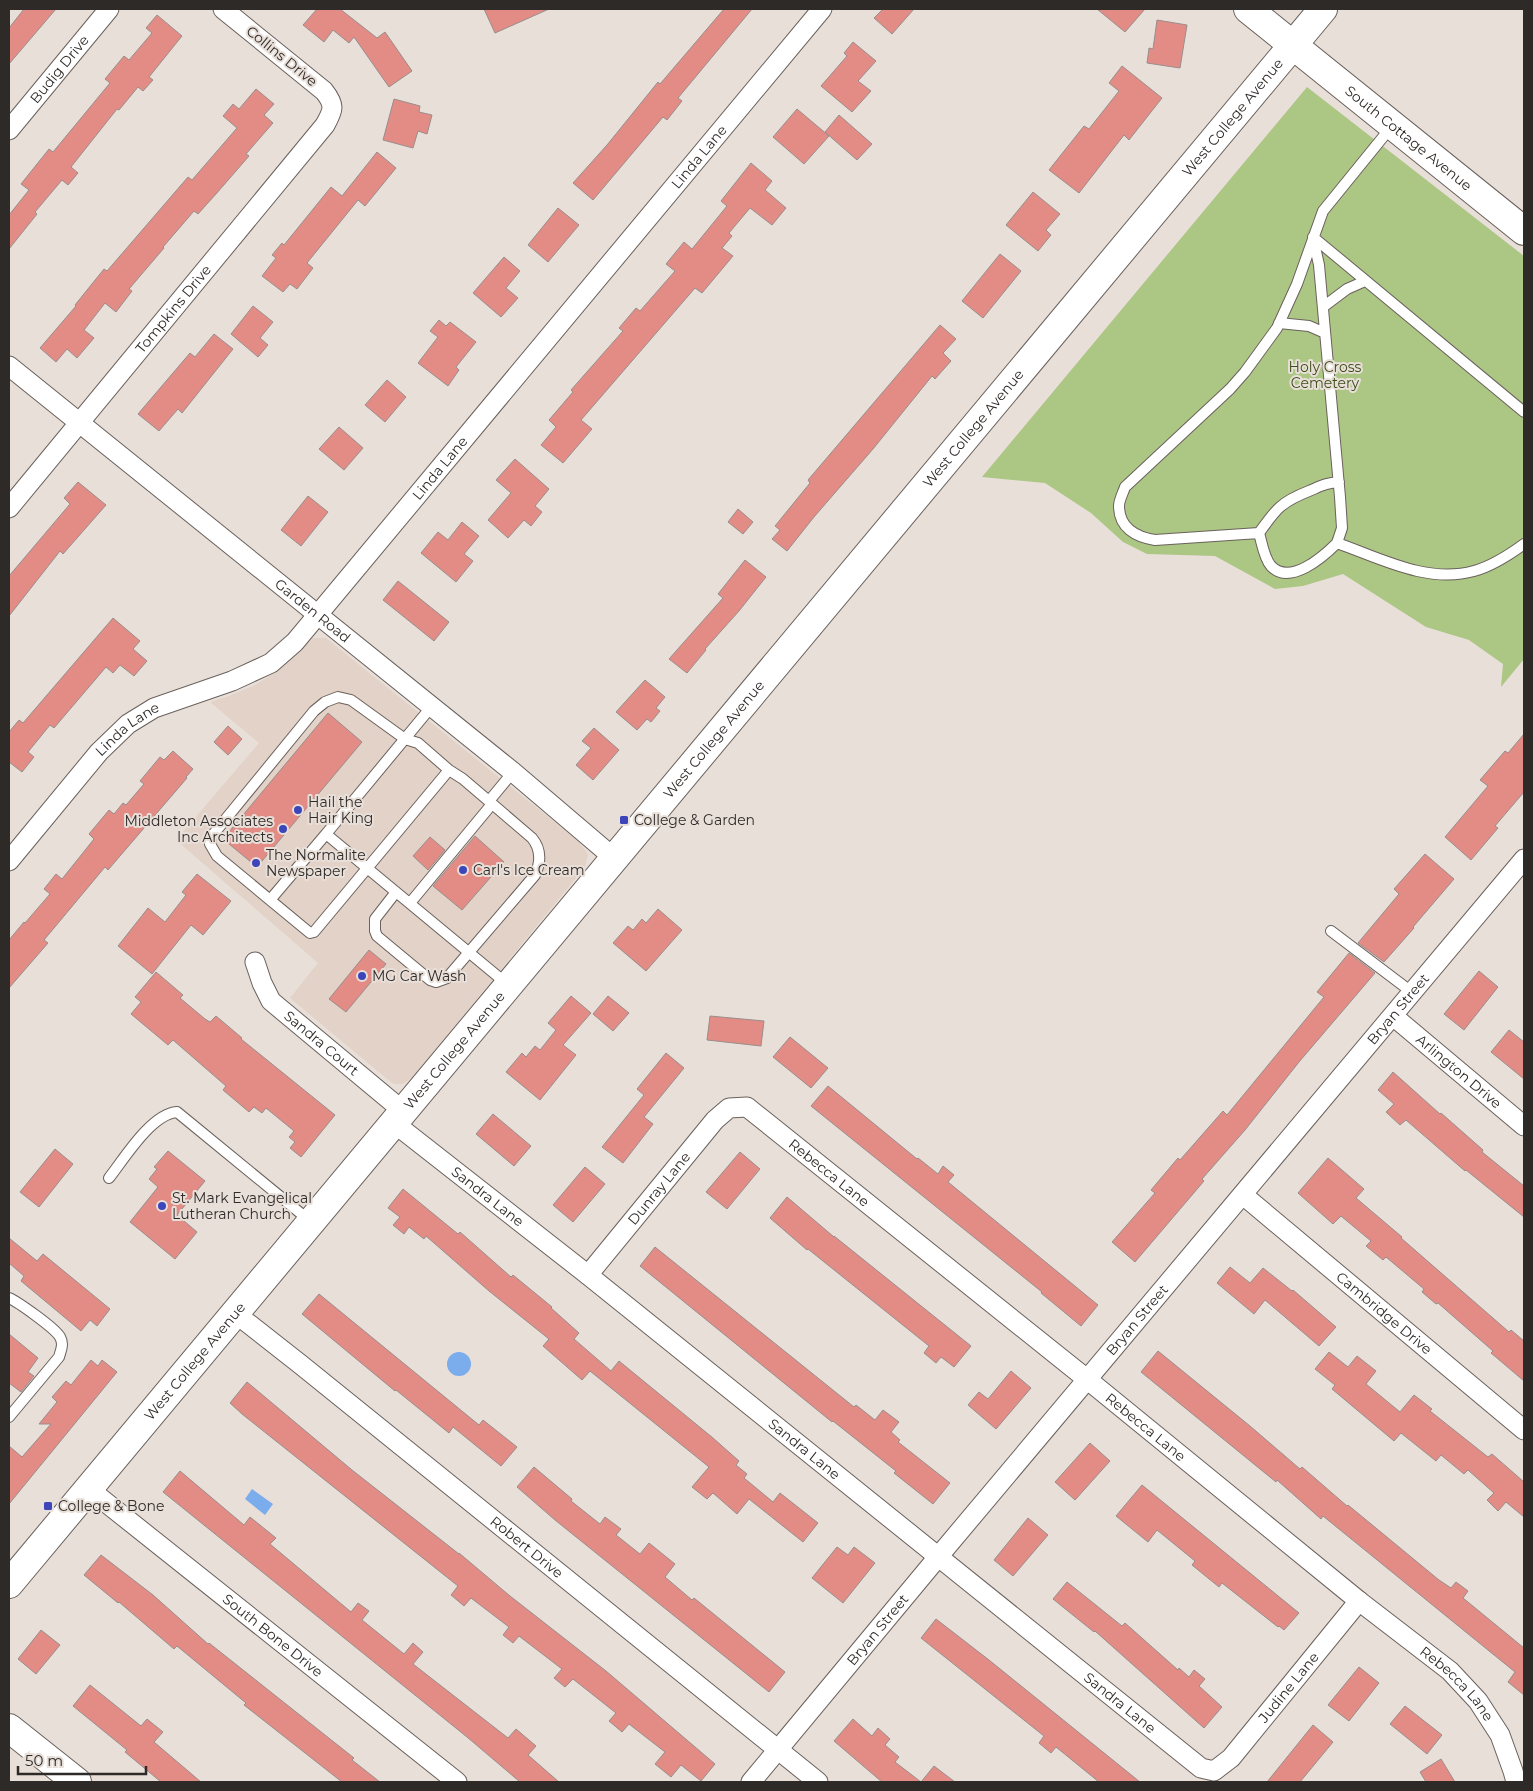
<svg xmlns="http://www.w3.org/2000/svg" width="1533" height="1791" font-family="Montserrat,sans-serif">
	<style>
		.built { fill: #e2d2c7 }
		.green { fill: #acc684 }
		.water { fill: #7bacec }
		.building { fill: #e28c85; stroke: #998d8c }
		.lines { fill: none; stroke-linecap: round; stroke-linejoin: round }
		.lane-casing { stroke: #6a615c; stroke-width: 12 }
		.street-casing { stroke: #6a615c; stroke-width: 21 }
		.secondary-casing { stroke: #6a615c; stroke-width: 30 }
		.lane { stroke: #fff; stroke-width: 10 }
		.street { stroke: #fff; stroke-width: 19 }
		.secondary { stroke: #fff; stroke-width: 28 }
		.poi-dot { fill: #3c45b9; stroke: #e9dfd9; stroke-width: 2 }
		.labels { text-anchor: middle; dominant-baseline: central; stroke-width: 4; stroke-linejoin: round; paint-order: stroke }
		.street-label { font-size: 14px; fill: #2e2a28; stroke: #e9dfd9 }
		.park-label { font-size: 14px; fill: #3c4e18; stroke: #e9dfd9 }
		.poi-label { font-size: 14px; fill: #2e2a28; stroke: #e9dfd9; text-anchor: start }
	</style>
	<rect width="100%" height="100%" fill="#e9dfd9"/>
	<path class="built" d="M313 638H326L578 841 588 854 585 867 413 1077 403 1084H394L386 1078 290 998 318 963 176 840 259 743 210 702 229 696 255 685 276 672Z"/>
	<path class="green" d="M1307 87 1524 256V659L1501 687 1503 664 1469 640 1426 627 1343 574 1303 586 1275 589 1215 556 1147 554 1123 542 1091 513 1045 483 982 477Z"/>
	<path class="water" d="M447 1364a12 12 0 1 1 24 0a12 12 0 1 1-24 0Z
		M252 1489 273 1504 265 1515 245 1499Z"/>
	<path class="building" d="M24 9H56L9 64V28Z
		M317 9H340L377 38 385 32 412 71 389 87 354 37 349 43 333 30 324 42 303 25Z
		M484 9H549L495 33Z
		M724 9H752L678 98 682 101 667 120 663 117 593 200 573 183 607 145 658 82 660 84Z
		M883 9H914L892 34 874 18Z
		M1097 9H1145L1125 32Z
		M157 15 182 36 149 77 153 80 143 91 138 87 119 110 117 109 71 167 78 173 68 185 62 180 35 212 37 214 9 249V215L29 190 21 184 49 149 53 152 110 83 105 79 124 56 129 60 152 33 146 28Z
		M1157 20 1187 25 1180 68 1147 63 1149 48 1153 49Z
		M853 42 876 61 858 81 871 91 852 112 821 86 847 56 844 53Z
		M1122 66 1162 98 1129 140 1124 135 1079 193 1049 170 1084 126 1089 129 1119 91 1109 83Z
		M256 89 274 104 264 115 273 123 246 154 249 156 216 194 198 214 194 211 163 247 164 248 129 289 132 291 116 312 105 303 84 330 94 338 77 358 67 349 56 362 40 348 76 306 75 305 104 269 107 271 188 177 192 180 237 128 223 116 233 104 239 109Z
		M394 99 420 106 419 112 432 115 427 134 418 131 413 148 383 140Z
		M797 109 829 136 804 164 773 137Z
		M839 115 872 144 857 160 825 132Z
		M377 152 396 168 365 206 358 200 307 263 313 268 297 289 290 284 283 292 262 276 276 258 272 255 282 243 284 245 331 187 342 196Z
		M751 163 772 181 765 190 786 208 772 225 750 208 729 233 732 236 722 248 733 256 702 293 695 288 581 420 592 429 563 463 541 445 556 427 549 420 573 392 571 390 623 331 619 328 636 308 640 311 675 271 666 264 684 242 692 249 727 206 721 201Z
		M1033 192 1060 214 1046 230 1051 235 1038 251 1006 225Z
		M558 208 579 225 548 262 528 245Z
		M1000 254 1021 271 983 318 962 301Z
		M504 257 520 271 506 288 518 298 501 317 473 293Z
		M253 306 273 322 260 338 268 345 258 357 231 334Z
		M439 320 446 326 450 322 476 342 456 367 459 370 448 386 418 363 438 337 430 331Z
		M940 325 956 339 943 353 951 361 935 379 932 376 873 449 814 517 787 551 772 539 780 530 775 526 810 483 808 480Z
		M214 334 233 349 182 413 178 409 159 431 138 414 190 353 195 357Z
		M387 380 406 397 385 422 365 405Z
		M339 427 363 448 344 470 319 449Z
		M515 459 549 489 535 506 542 512 531 526 524 520 508 538 488 520 511 493 496 480Z
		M78 482 106 505 63 554 60 551 9 616V576L70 504 64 498Z
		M308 496 328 512 301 546 281 530Z
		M738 509 753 522 743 534 728 522Z
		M462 522 479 536 464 554 473 561 456 582 421 553 438 532 448 540Z
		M745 560 766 577 739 611 705 649 706 650 687 673 669 659 723 598 718 594Z
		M398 581 449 622 434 641 383 600Z
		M113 618 140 641 133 649 147 661 134 676 120 665 113 673 106 667 54 728 50 725 28 752 34 757 22 772 9 762V732L19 720 23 723Z
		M645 680 665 697 656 708 660 711 651 722 647 719 637 730 616 712Z
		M328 713 362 742 257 867 223 839Z
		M228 726 242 739 228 755 214 742Z
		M594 728 619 750 593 780 576 765 591 748 582 741Z
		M1524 734V792L1495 826 1498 828 1471 860 1445 837 1488 786 1480 780 1505 751 1508 753Z
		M173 751 193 769 186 777 187 778 108 870 105 867 44 940 48 943 9 988V940L24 922 25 923 50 894 44 889 56 874 62 879 94 839 89 834 109 810 114 814 123 803 126 805 144 784 140 781 160 757 164 760Z
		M475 836 504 862 462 910 433 886Z
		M430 837 445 850 428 870 413 856Z
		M1425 854 1454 879 1413 927 1414 928 1384 962 1358 943 1399 894 1394 889Z
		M197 874 231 901 203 935 191 925 152 974 118 946 148 908 165 922 186 895 182 892Z
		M658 909 682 930 646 971 613 943 628 926 633 930 642 919 646 923Z
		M369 950 386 964 346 1012 329 999Z
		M1349 953 1375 973 1299 1062 1245 1130 1202 1179 1204 1181 1135 1262 1112 1242 1155 1193 1151 1190 1178 1158 1180 1160 1223 1111 1227 1115 1324 997 1317 992Z
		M1479 971 1498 987 1464 1030 1444 1014Z
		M156 972 183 995 180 998 205 1019 210 1022 216 1016 242 1038 241 1039 335 1115 301 1157 290 1148 295 1142 289 1137 294 1131 266 1108 262 1113 254 1107 249 1112 223 1090 226 1086 173 1040 168 1045 131 1014 141 1002 135 997Z
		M571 996 591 1013 563 1045 576 1055 540 1100 506 1072 522 1053 526 1057 535 1046 540 1050 556 1030 548 1023Z
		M608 996 629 1013 613 1031 593 1014Z
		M710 1016 764 1021 761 1046 707 1040Z
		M1509 1030 1524 1042V1079L1491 1052Z
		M790 1037 828 1068 811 1088 773 1057Z
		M666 1053 684 1068 644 1117 653 1124 623 1163 602 1147 644 1095 637 1089Z
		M1393 1072 1440 1114 1441 1113 1483 1150 1482 1152 1524 1186V1217L1466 1170 1465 1171 1406 1120 1400 1125 1386 1112 1394 1104 1378 1090Z
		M828 1086 917 1159 918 1158 938 1174 943 1166 954 1175 948 1182 1098 1305 1081 1326 1041 1293 1042 1292 811 1106Z
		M493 1114 531 1146 514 1166 476 1134Z
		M55 1149 73 1164 39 1207 20 1192Z
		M168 1151 205 1181 177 1215 197 1232 175 1259 130 1222 158 1187 149 1179 157 1169 154 1167Z
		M740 1152 760 1169 727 1209 706 1192Z
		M1328 1158 1364 1189 1356 1198 1402 1237 1401 1238 1509 1332 1511 1330 1524 1341V1381L1491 1353 1493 1351 1438 1303 1436 1304 1422 1292 1424 1289 1386 1257 1383 1260 1366 1246 1371 1241 1341 1216 1333 1224 1298 1193Z
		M585 1167 605 1184 573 1222 553 1205Z
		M403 1189 458 1234 460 1232 511 1277 513 1275 552 1307 551 1308 579 1333 574 1339 611 1371 619 1361 713 1438 739 1461 736 1465 747 1474 744 1478 773 1502 780 1493 818 1523 803 1542 749 1499 737 1514 713 1493 707 1499 692 1487 709 1467 590 1371 582 1380 543 1346 549 1339 489 1291 426 1236 424 1239 409 1227 404 1234 393 1225 400 1217 388 1208Z
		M787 1197 834 1237V1236L971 1346 954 1367 941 1357 936 1363 924 1353 929 1346 808 1249 807 1250 770 1218Z
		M9 1238 37 1261 43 1254 110 1309 97 1326 90 1320 81 1331 21 1281 24 1276 9 1263Z
		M655 1247 854 1407 856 1405 875 1420 883 1410 899 1422 891 1432 900 1440 898 1442 950 1483 933 1504 894 1473 896 1471 833 1421 832 1422 640 1266Z
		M1230 1267 1250 1283 1263 1268 1292 1291 1293 1290 1336 1327 1319 1346 1265 1300 1254 1314 1217 1283Z
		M319 1294 479 1425 483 1420 517 1447 501 1466 453 1427 449 1433 396 1390 395 1391 302 1314Z
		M9 1334 38 1358 28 1372 34 1376 21 1392 9 1383Z
		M1158 1351 1250 1426 1300 1469 1302 1467 1347 1506 1348 1505 1439 1580 1451 1588 1456 1582 1468 1591 1463 1598 1524 1648V1695L1508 1682 1515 1672 1323 1516 1321 1519 1277 1480 1276 1482 1141 1372Z
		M1329 1352 1348 1367 1357 1356 1376 1371 1366 1384 1400 1412 1414 1395 1432 1409 1430 1411 1488 1457 1492 1454 1524 1482V1517L1506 1502 1498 1511 1487 1500 1494 1493 1468 1470 1464 1474 1441 1455 1436 1461 1401 1433 1394 1441 1332 1389 1335 1385 1315 1369Z
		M91 1360 98 1366 102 1360 117 1372 9 1504V1446L22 1457 51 1424H39L57 1402 52 1397 66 1381 71 1385Z
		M1011 1371 1031 1388 996 1429 968 1405 979 1392 988 1399Z
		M247 1382 352 1470 459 1554V1553L510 1596 606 1671 715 1764 701 1781 681 1765 671 1777 655 1764 665 1752 629 1724 622 1732 609 1721 616 1713 573 1679 565 1687 554 1678 562 1669 519 1636 513 1643 503 1635 509 1627 471 1598 464 1606 451 1595 458 1586 242 1414 230 1403Z
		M1090 1443 1110 1461 1075 1500 1055 1482Z
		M534 1467 572 1499 571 1501 600 1524 605 1517 621 1529 616 1535 640 1554 649 1543 675 1564 665 1577 692 1600 694 1598 785 1672 769 1692 555 1520 517 1487Z
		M180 1471 244 1525 250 1517 276 1538 270 1544 351 1612 358 1603 369 1611 362 1620 404 1654 413 1643 423 1652 413 1664 508 1738 516 1729 536 1746 528 1755 559 1782H520L467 1737 163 1492Z
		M1142 1485 1299 1613 1284 1630 1279 1626 1278 1627 1222 1583 1219 1587 1192 1565 1195 1561 1157 1530 1148 1542 1116 1516Z
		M1028 1518 1048 1535 1013 1576 994 1560Z
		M837 1547 848 1555 854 1547 875 1563 843 1603 812 1578Z
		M101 1555 153 1595 208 1644 209 1643 354 1758 352 1760 380 1782H342L244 1705 246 1703 177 1646 174 1649 119 1602 118 1603 84 1575Z
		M1067 1582 1122 1626 1125 1623 1178 1670 1179 1668 1189 1677 1194 1670 1205 1679 1199 1686 1222 1707 1204 1728 1095 1631 1094 1632 1053 1599Z
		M936 1619 989 1660 1140 1782H1099L1056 1747 1051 1753 1039 1743 1044 1736 921 1638Z
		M41 1630 60 1645 36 1674 18 1659Z
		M1359 1667 1379 1683 1349 1721 1328 1705Z
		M90 1685 141 1726 147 1719 163 1732 154 1742 201 1782H161L125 1752 127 1750 73 1706Z
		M1405 1706 1442 1735 1427 1754 1390 1724Z
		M853 1719 872 1736 878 1728 890 1739 885 1745 899 1757 895 1762 921 1782 934 1766 955 1782H882L834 1741Z
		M1313 1725 1333 1742 1300 1782H1267Z
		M1441 1759 1455 1782H1426L1420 1772Z"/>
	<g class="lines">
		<defs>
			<path id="lane" d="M1392 126 1323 211 1297 284 1277 328 1245 372 1230 389 1125 487C1123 493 1119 500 1119 506 1119 528 1136 537 1155 540L1259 533C1262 543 1264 558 1271 566 1290 586 1323 557 1337 543 1380 558 1427 584 1474 571 1492 566 1509 555 1524 544
				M1313 237 1524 412
				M1313 238 1319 265 1340 497 1342 528 1337 543
				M1323 307 1347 289 1365 281
				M1279 323 1309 326 1325 333
				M1259 533C1276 509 1281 502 1309 491 1321 486 1326 483 1339 482
				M338 697 351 700 405 739 418 743 449 770 314 932 310 933 217 856 210 844 211 837 314 711 325 702Z
				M432 706 326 834 507 984
				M489 801 513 772
				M396 892 375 919V931L377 936 430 980 436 982 447 978 535 875C541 862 541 849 532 838L463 779 449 770
				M270 900 326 834
				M410 903 492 804
				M1331 931 1413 993
				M109 1178C124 1159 151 1114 177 1112L310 1221
				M9 1298C18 1302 55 1328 60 1337 64 1344 61 1350 59 1357L9 1417"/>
			<g id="street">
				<path id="s1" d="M9 130 109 9"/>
				<path id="s2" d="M9 366 513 772 614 858"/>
				<path id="s3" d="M9 508 325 125C334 109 335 105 324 91L223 9"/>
				<path id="s4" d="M9 861 99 752 128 724 154 708 232 681 271 663 295 642 822 9"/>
				<path id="s5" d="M255 962 262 983 271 1001 403 1111"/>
				<path id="s6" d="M1393 1016 1524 1126"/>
				<path id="s7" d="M394 1123 588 1275 1201 1768 1214 1771 1231 1758 1359 1601"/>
				<path id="s8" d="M1243 1195 1524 1430"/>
				<path id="s9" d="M588 1275 715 1120 729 1108 747 1107 1088 1380 1359 1601 1450 1671 1478 1701 1500 1735 1513 1771 1516 1782"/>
				<path id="s10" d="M235 1313 300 1364 818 1782"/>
				<path id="s11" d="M89 1489 457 1782"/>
				<path id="s12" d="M751 1782 938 1557 1524 859"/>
			</g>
			<g id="secondary">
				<path id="s13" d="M1248 9 1524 231"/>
				<path id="s14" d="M9 1584 1323 9"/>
				<path d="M9 1728 77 1782"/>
			</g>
		</defs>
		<use href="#lane" class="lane-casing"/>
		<use href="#street" class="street-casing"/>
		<use href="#secondary" class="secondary-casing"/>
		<use href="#lane" class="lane"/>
		<use href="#street" class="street"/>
		<use href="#secondary" class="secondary"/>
	</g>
	<g class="poi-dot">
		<circle cx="298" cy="810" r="5"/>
		<rect x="619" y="815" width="10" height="10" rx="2.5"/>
		<circle cx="283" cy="829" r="5"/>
		<circle cx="256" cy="863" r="5"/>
		<circle cx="463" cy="870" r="5"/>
		<circle cx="362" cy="976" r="5"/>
		<circle cx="162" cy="1206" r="5"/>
		<rect x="43" y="1501" width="10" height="10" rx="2.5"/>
	</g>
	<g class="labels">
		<g class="street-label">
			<text transform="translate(282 56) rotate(39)">Collins Drive</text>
			<text stroke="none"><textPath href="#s1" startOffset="79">Budig Drive</textPath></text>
			<text stroke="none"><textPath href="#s14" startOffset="1910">West College Avenue</textPath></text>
			<text stroke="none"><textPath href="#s13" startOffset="206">South Cottage Avenue</textPath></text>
			<text stroke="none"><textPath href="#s4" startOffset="1001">Linda Lane</textPath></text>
			<text stroke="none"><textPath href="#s3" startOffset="258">Tompkins Drive</textPath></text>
			<text stroke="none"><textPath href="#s14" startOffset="1505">West College Avenue</textPath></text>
			<text stroke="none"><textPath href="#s4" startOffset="596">Linda Lane</textPath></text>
			<text stroke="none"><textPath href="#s2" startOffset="390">Garden Road</textPath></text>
			<text stroke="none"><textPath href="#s4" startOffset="178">Linda Lane</textPath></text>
			<text stroke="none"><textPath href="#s14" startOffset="1100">West College Avenue</textPath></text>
			<text stroke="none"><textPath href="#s12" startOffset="1008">Bryan Street</textPath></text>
			<text stroke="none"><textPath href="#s5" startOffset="108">Sandra Court</textPath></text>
			<text stroke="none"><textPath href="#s14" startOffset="695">West College Avenue</textPath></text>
			<text stroke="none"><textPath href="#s6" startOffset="86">Arlington Drive</textPath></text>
			<text stroke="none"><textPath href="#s9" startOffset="342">Rebecca Lane</textPath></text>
			<text stroke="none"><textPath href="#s9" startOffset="112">Dunray Lane</textPath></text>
			<text stroke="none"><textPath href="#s7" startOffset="119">Sandra Lane</textPath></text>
			<text stroke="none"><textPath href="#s8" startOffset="184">Cambridge Drive</textPath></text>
			<text stroke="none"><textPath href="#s12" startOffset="602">Bryan Street</textPath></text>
			<text stroke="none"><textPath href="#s14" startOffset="290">West College Avenue</textPath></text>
			<text stroke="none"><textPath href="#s9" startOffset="748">Rebecca Lane</textPath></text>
			<text stroke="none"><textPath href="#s7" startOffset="524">Sandra Lane</textPath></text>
			<text stroke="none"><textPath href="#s10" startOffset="374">Robert Drive</textPath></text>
			<text stroke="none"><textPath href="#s12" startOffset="198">Bryan Street</textPath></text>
			<text stroke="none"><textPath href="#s11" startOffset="235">South Bone Drive</textPath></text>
			<text stroke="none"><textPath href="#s9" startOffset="1152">Rebecca Lane</textPath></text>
			<text stroke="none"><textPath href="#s7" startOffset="1159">Judine Lane</textPath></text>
			<text stroke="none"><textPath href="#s7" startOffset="929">Sandra Lane</textPath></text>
		</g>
		<g class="park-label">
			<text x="1325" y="367">Holy Cross<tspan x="1325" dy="16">Cemetery</tspan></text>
		</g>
		<g class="poi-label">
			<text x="308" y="802">Hail the<tspan x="308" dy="16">Hair King</tspan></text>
			<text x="634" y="820">College &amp; Garden</text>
			<text x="273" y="821" text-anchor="end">Middleton Associates<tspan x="273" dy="16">Inc Architects</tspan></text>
			<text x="266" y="855">The Normalite<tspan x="266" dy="16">Newspaper</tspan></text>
			<text x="473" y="870">Carl's Ice Cream</text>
			<text x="372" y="976">MG Car Wash</text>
			<text x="172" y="1198">St. Mark Evangelical<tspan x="172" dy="16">Lutheran Church</tspan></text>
			<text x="58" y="1506">College &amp; Bone</text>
		</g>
	</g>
	<rect width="1533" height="1791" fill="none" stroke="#2e2a28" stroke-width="20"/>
	<path d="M18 1766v8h128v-8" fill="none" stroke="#2e2a28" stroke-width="2.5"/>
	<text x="25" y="1766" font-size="15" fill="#2e2a28" stroke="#e9dfd9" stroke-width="4" paint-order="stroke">50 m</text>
</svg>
